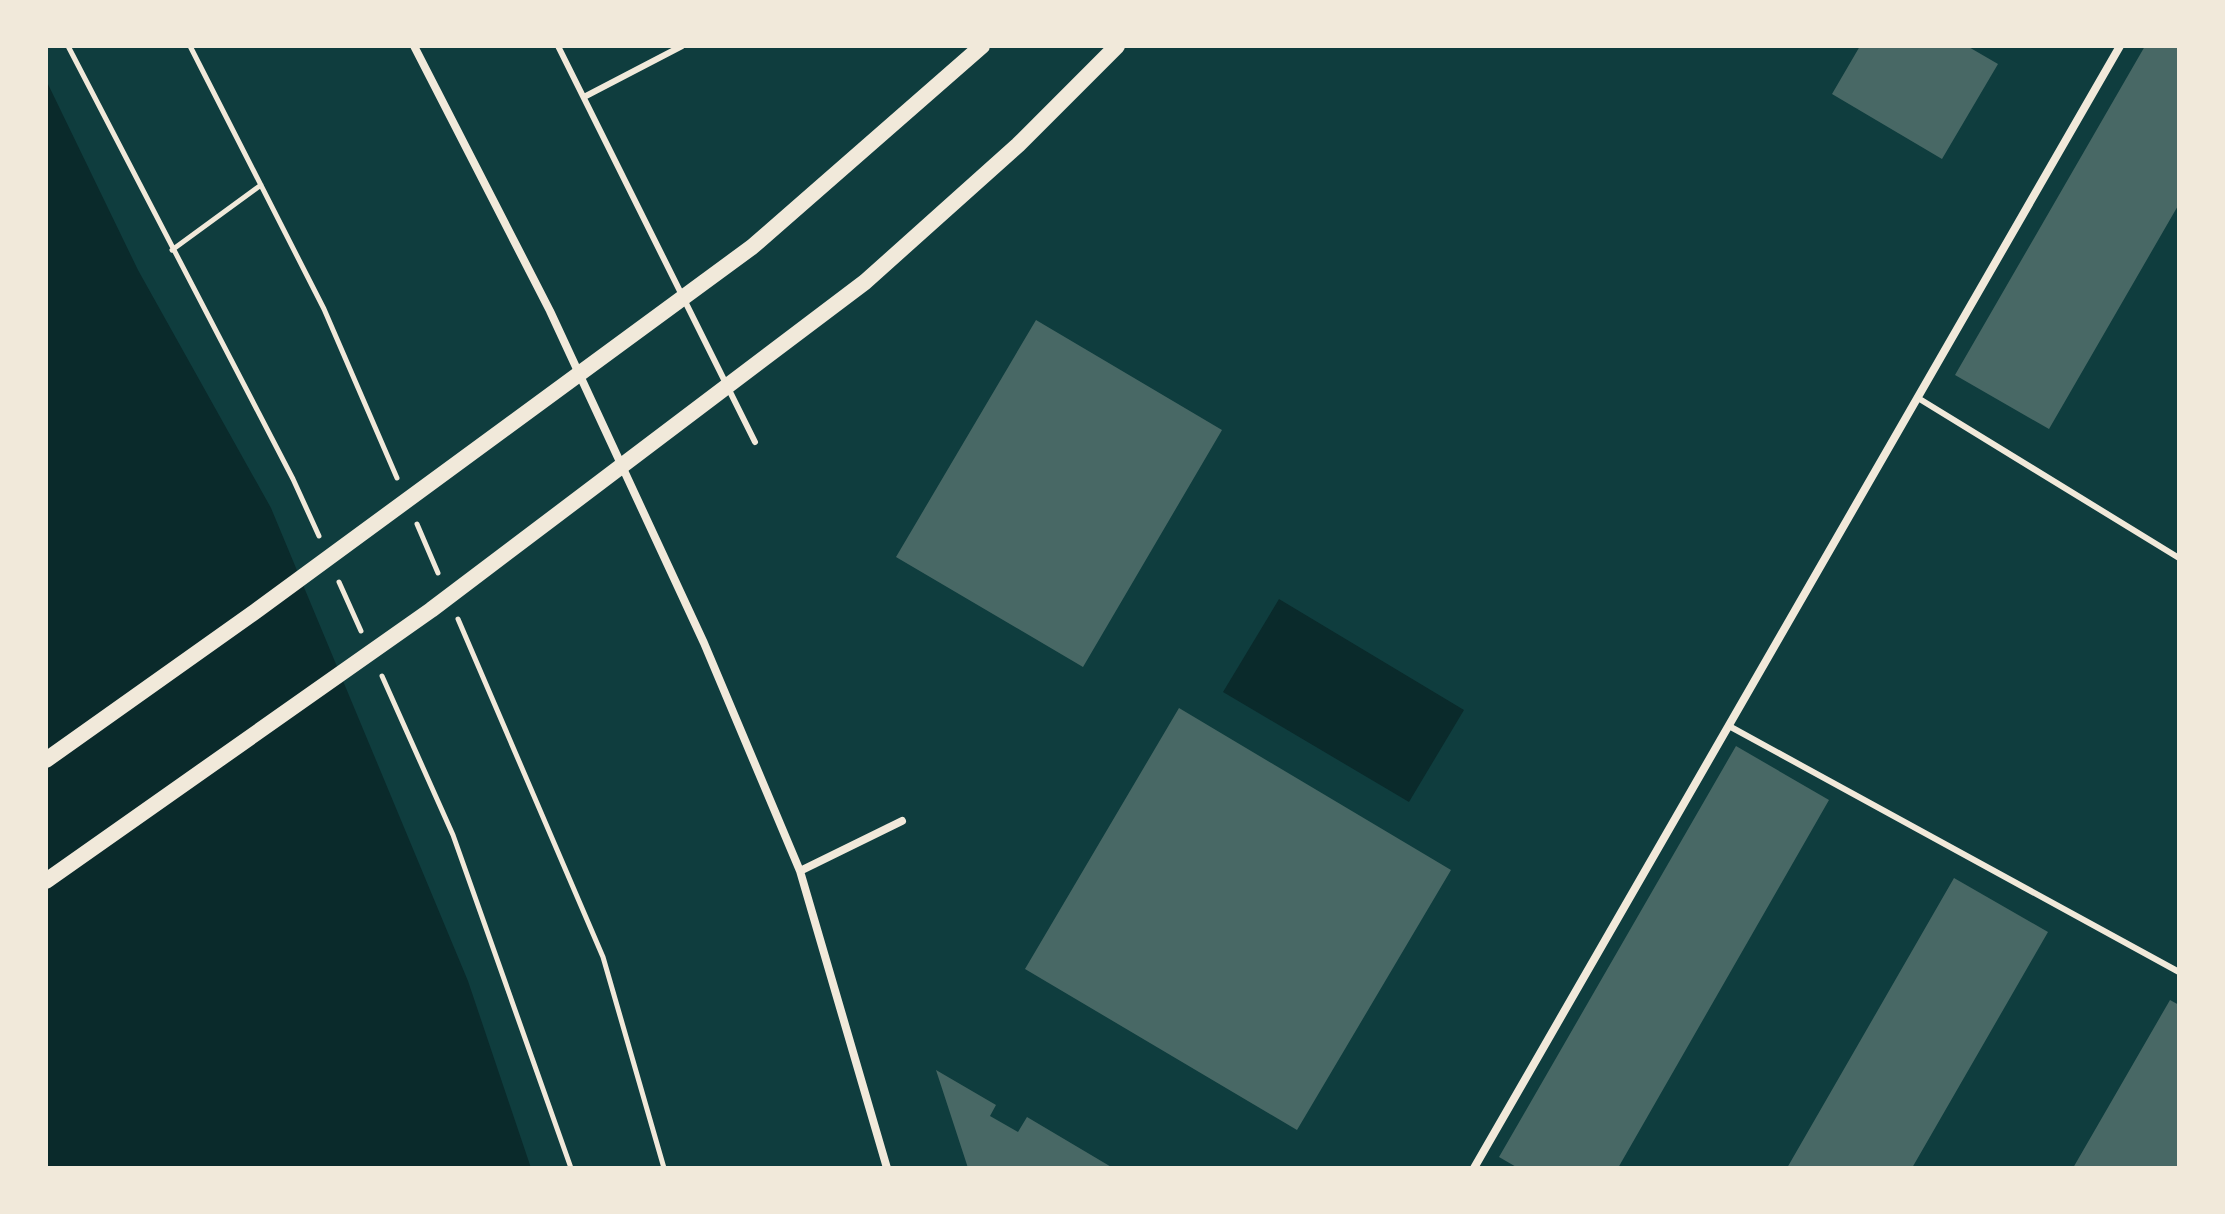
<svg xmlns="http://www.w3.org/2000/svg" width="2225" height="1214" font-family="'Noto Sans',sans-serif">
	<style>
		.water { fill: #0a2a2b }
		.building { fill: #486865 }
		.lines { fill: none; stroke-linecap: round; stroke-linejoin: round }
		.path { stroke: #f1e9da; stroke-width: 5 }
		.service { stroke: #f1e9da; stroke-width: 6 }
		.minor { stroke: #f1e9da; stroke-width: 8 }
		.secondary { stroke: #f1e9da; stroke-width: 16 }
	</style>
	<rect width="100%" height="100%" fill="#0f3d3e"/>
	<path class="water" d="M46 80 138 270 271 508 468 981 531 1168H46Z
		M1279 599 1464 710 1409 802 1223 692Z"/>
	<path class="building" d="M1860 46H1967L1998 64 1942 159 1832 94Z
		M2145 46H2179V204L2049 429 1955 375Z
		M1036 320 1222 430 1083 667 896 557Z
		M1179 708 1451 870 1297 1130 1025 969Z
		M1736 746 1829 800 1618 1168H1518L1499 1157Z
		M1954 878 2048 932 1912 1168H1787Z
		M2170 1000 2179 1005V1168H2073Z
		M936 1070 996 1105 990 1116 1018 1132 1027 1117 1113 1168H968Z"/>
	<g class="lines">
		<path class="path" d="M68 46 293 479 319 536
			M190 46 324 309 397 478
			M172 250 261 185
			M417 524 438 573
			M339 582 361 631
			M458 619 603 957 664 1168
			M382 676 453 835 571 1168"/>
		<path class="service" d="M558 46 755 442
			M584 97 682 46
			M1918 398 2179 558
			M1729 726 2179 972"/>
		<path class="minor" d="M414 46 550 311 704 643 800 871 887 1168
			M800 871 902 821
			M1474 1168 2120 46"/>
		<path class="secondary" d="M46 760 256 611 752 247 982 46
			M46 881 431 610 865 282 1018 145 1117 46"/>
	</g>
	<rect width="2225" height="1214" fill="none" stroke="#f1e9da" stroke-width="96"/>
</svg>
